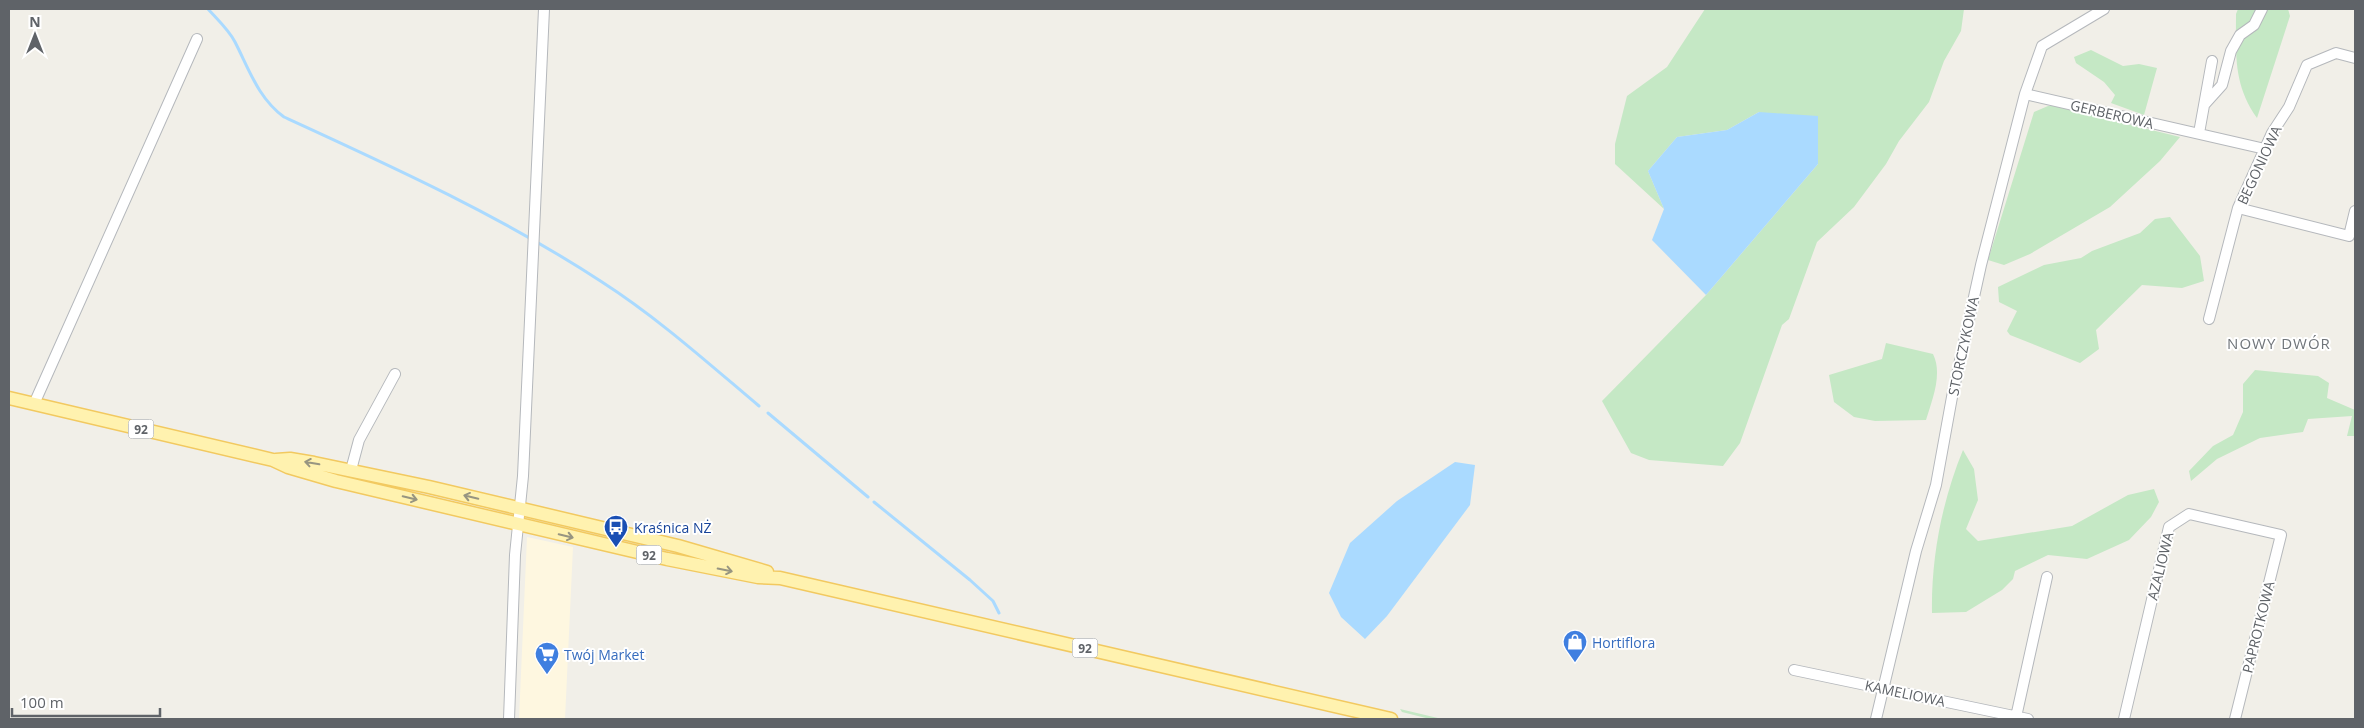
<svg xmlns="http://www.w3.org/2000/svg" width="2364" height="728" font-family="'Open Sans',sans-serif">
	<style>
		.commercial { fill: #fef7e0 }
		.green { fill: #c5e8c5 }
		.water { fill: #aadaff }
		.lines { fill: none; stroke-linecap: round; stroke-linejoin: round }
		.stream { stroke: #aadaff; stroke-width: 3 }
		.minor-casing { stroke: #b5b8bc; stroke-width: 12 }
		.major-casing { stroke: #f2c960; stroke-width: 15 }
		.minor { stroke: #fff; stroke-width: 10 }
		.major { stroke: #fff2af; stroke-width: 12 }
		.oneway { stroke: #979581 }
		.labels { text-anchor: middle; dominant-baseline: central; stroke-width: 4; stroke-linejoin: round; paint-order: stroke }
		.shield { fill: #fff; stroke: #8f9295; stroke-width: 1 }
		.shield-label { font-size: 12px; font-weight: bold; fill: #5f6368 }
		.street-label { font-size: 14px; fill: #5f6368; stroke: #fff }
		.transit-label { font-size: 14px; fill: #164399; stroke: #fff; text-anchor: start }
		.shop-label { font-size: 14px; fill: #366cbe; stroke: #fff; text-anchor: start }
		.neighbourhood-label { font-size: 15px; letter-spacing: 1px; fill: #70757a; stroke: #fff }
	</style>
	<rect width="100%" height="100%" fill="#f1efe8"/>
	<path class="commercial" d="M527 537 573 547 565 719H519Z"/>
	<path class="green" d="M1705 9H1964L1961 31 1944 61 1929 102 1899 141 1886 164 1854 207 1817 242 1789 319 1782 325 1740 443 1723 466 1649 460 1631 453 1602 401 1706 295 1818 164 1759 112 1727 130 1677 137 1648 171 1664 209 1615 164V144L1627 96 1667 67Z
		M2238 9H2288L2290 16 2257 118C2233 84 2236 54 2236 14Z
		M2091 50 2123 66 2139 64 2157 68 2144 115 2111 103 2115 95 2104 82 2076 63 2074 57Z
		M2048 106H2054L2180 137 2160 161 2110 207 2030 254 2004 265 1988 260 2034 112Z
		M2170 217 2200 256 2204 281 2182 288 2142 285 2096 330 2099 349 2080 363 2010 335 2007 331 2017 311 1999 302 1998 287 2044 265 2081 258 2092 251 2140 233 2155 219Z
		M1886 343 1933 354C1943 374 1932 400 1926 420L1875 421 1854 417 1834 402 1829 375 1882 359Z
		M2255 370 2318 376 2329 383 2327 398 2355 410V436H2347L2352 416 2308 419 2303 432 2260 438 2217 459 2191 481 2189 471 2213 446 2233 435 2243 412V384Z
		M1963 450 1974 469 1978 500 1966 529 1978 541 2072 526 2128 495 2154 489 2159 502 2151 517 2129 540 2087 559 2048 555 2015 571 2013 579 2002 590 1966 612 1932 613C1931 558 1942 501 1963 450Z
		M1400 709 1442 719H1430L1402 712Z"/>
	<path class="water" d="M1759 112 1818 116V164L1706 295 1652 240 1664 209 1648 171 1677 137 1727 130Z
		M1455 462 1475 465 1470 505 1387 616 1365 639 1341 617 1329 593 1350 543 1397 501Z"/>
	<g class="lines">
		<path class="stream" d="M208 9C217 19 229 30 235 42 249 69 258 98 284 117 391 166 503 217 602 282 658 318 708 363 759 406
			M768 413 868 497
			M874 502 970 580 993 601 999 613"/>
		<defs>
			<path id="minor" d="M2025 94 2265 149
				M2204 105 2222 85 2231 51 2240 35 2254 25 2262 9
				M2199 133 2212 61
				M2238 208 2349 236 2355 211
				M2209 319 2238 208 2272 133 2289 107 2307 65 2336 53 2355 58
				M34 404 197 39
				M351 470 359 440 395 374
				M1794 670 2028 719
				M2016 717 2047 577
				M509 719 515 555 523 476 544 9
				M1876 719 1916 551 1936 485 1952 397 1981 265 2025 94 2042 46 2104 9
				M2124 719 2169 527 2189 514 2281 535 2235 719"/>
			<path id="major" d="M9 398 273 460 288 467 336 481 667 559 758 577 780 578 1391 719
				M276 460 290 459 314 463 429 487 678 546 767 572"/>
		</defs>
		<use href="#minor" class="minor-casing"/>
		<use href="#major" class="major-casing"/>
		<use href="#minor" class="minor"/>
		<use href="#major" class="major"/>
	</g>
	<defs><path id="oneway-shaft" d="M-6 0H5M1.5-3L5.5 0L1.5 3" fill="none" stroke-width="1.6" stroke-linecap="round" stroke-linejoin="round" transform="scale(1.25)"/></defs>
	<g class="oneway">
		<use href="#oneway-shaft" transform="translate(312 463) rotate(-170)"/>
		<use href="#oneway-shaft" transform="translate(471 497) rotate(-167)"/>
		<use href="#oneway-shaft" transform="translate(410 498) rotate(13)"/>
		<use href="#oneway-shaft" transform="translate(566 536) rotate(13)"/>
		<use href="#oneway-shaft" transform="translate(725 570) rotate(11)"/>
	</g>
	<defs>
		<symbol id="bus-pin" viewBox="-11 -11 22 30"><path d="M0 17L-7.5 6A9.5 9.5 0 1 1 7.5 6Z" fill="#1a4fb4" stroke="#fff"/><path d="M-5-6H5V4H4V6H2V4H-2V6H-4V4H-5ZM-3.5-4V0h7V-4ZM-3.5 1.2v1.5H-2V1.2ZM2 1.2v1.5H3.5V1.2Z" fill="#fff"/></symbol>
		<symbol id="shop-pin" viewBox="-11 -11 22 30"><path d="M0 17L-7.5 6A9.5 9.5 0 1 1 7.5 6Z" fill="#3f7fe0" stroke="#fff"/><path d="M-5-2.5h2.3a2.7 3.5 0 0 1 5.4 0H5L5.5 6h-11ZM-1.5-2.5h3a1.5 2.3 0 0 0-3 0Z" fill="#fff"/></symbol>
		<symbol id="supermarket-pin" viewBox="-11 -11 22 30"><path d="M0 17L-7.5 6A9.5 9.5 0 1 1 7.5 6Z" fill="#3f7fe0" stroke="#fff"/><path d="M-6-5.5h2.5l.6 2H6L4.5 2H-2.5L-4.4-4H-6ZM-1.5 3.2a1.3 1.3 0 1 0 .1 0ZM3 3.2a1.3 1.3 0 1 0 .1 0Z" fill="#fff"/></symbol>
	</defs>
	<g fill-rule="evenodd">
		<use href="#bus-pin" x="602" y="513" width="28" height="38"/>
		<use href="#shop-pin" x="1561" y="628" width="28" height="38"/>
		<use href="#supermarket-pin" x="533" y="640" width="28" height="38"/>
	</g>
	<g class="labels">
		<g class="shield">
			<rect x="128.5" y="419.5" width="25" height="19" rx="4"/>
			<rect x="636.5" y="545.5" width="25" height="19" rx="4"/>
			<rect x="1072.5" y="638.5" width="25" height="19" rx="4"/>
		</g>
		<g class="shield-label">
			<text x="141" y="429">92</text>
			<text x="649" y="555">92</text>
			<text x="1085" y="648">92</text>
		</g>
		<g class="street-label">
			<text transform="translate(2112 114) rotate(13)">GERBEROWA</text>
			<text transform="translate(2259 165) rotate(-65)">BEGONIOWA</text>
			<text transform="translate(1963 346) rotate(-78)">STORCZYKOWA</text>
			<text transform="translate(2160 566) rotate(-76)">AZALIOWA</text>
			<text transform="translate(2258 627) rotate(-76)">PAPROTKOWA</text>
			<text transform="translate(1905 693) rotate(12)">KAMELIOWA</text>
		</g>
		<g class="transit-label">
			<text x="634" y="527">Kraśnica NŻ</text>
		</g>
		<g class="shop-label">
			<text x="1592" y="642">Hortiflora</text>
			<text x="564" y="654">Twój Market</text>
		</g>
		<g class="neighbourhood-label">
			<text x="2279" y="343">NOWY DWÓR</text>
		</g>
	</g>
	<rect width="2364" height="728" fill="none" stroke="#5f6368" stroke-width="20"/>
	<g transform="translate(35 35)" stroke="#ffffff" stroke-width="4" paint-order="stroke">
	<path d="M0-4L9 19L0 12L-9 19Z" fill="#5f6368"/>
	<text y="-8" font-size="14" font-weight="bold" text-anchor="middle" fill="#5f6368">N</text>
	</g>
	<path d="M12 708v8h148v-8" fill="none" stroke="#5f6368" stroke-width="2.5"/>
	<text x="20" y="708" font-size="15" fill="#5f6368" stroke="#ffffff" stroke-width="4" paint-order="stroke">100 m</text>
</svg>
